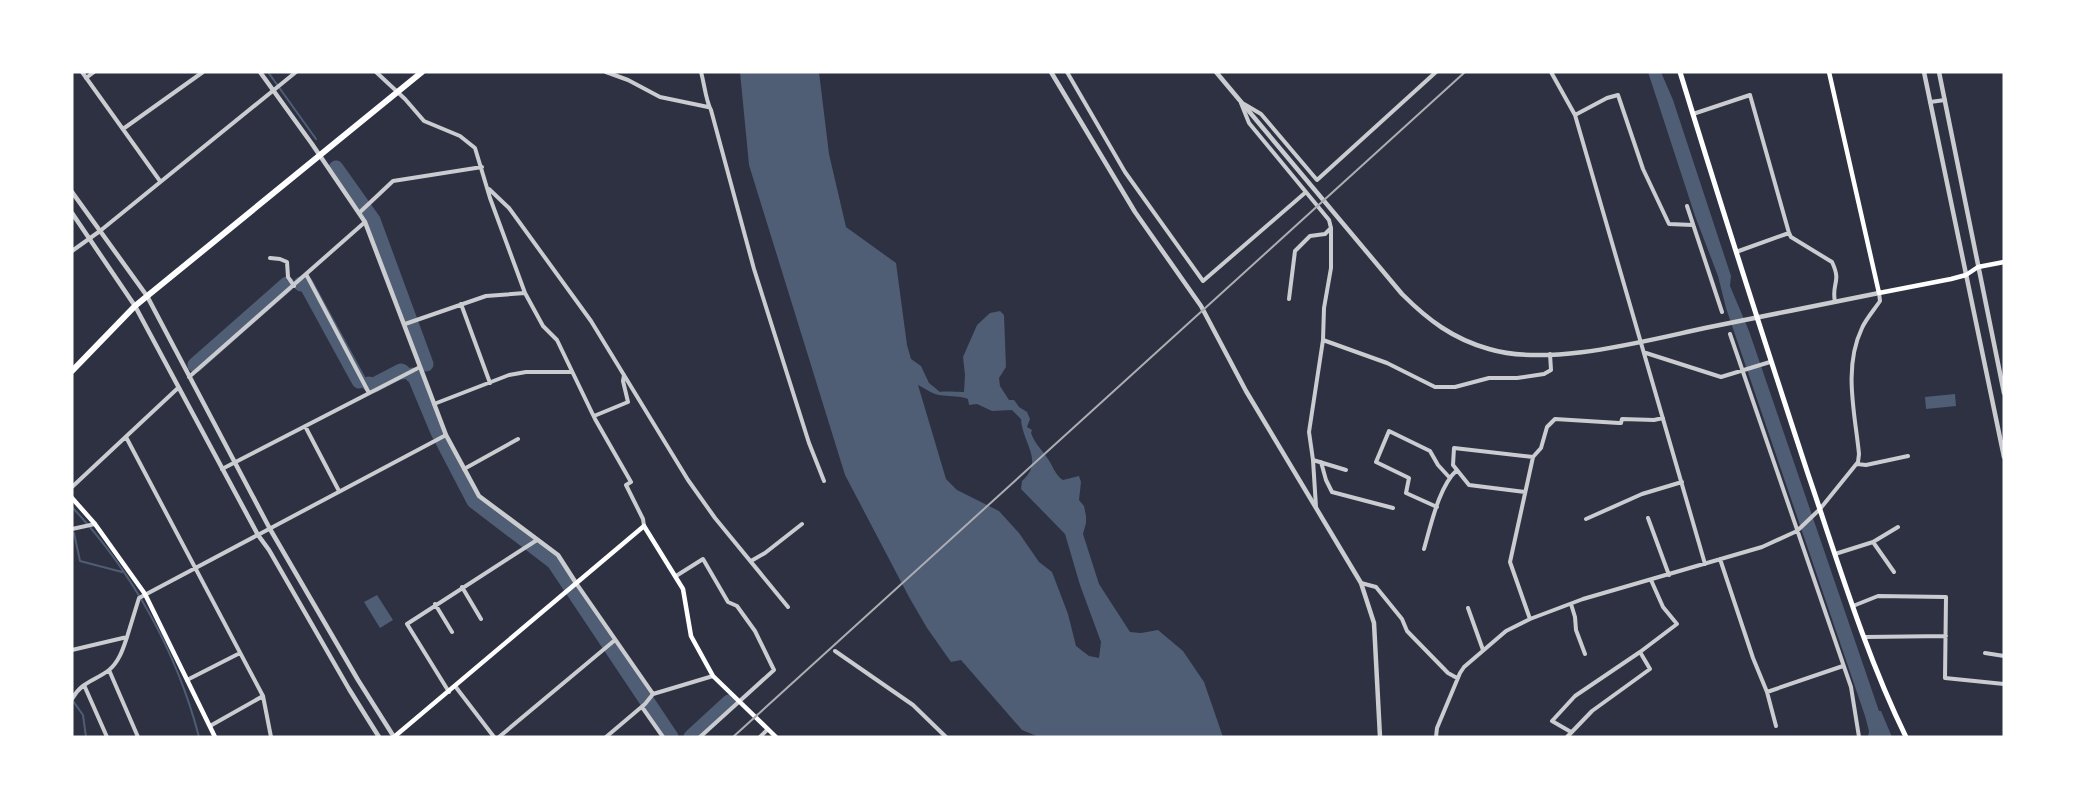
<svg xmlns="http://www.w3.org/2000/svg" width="2076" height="809" font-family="Poppins,sans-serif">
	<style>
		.water { fill: #4f5d75; fill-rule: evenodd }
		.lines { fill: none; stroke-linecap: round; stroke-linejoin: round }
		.stream { stroke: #4f5d75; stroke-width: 2 }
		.river { stroke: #4f5d75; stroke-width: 15 }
		.minor { stroke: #caccd0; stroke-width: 4 }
		.tertiary { stroke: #caccd0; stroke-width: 4.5 }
		.secondary { stroke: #fff; stroke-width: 4.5 }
		.primary { stroke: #fff; stroke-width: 5 }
		.trunk { stroke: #fff; stroke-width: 6 }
		.rail { stroke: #abadb3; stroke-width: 2 }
	</style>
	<rect width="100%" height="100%" fill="#2d3142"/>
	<path class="water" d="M740 72H819L829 154 846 227 896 263 907 345 911 359 921 366 929 383 940 392C942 391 962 392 964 392L965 375 963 357 977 325 990 313 1000 311 1004 315 1006 367 999 378 1000 386 1009 400H1014L1019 407 1027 412 1030 419 1027 427 1032 430 1031 433C1036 446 1041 448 1048 459 1053 466 1055 475 1063 480L1079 476 1081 482 1079 500 1084 506 1086 516V523L1083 534 1099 584 1130 632 1141 633 1158 630 1183 651 1204 682 1223 737H1039L1022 730 961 660 951 662 927 628 909 597 845 475 749 165ZM918 385C923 387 929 392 935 394 944 397 959 395 968 399L969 405 977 404 992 411 1012 410 1021 419C1022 443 1045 461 1022 481L1021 489 1065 534 1080 585 1101 642 1099 658 1089 656 1076 646 1068 614 1052 572 1039 562 1019 533 999 511 957 490 946 479Z
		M1648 72H1661L1673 100 1731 276 1730 286 1749 331 1879 711H1881L1892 737H1868L1869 731 1865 716 1726 308 1718 276 1695 216Z
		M1955 394 1956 406 1926 409 1925 397Z
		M377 595 393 620 380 628 364 602Z"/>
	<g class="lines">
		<path class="stream" d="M268 72 316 139
			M72 507C132 571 177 652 199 737
			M74 533 80 561 122 572
			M73 701 83 715 86 737"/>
		<path class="river" d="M336 168 373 220 426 364
			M301 284H306L359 381
			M195 365 287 284
			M412 375 415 377 438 432 474 501 554 562 671 737
			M369 384 374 385 401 371 403 372
			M691 737 729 702"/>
		<path class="minor" d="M82 72 160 181
			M376 72 405 99 424 121 460 136 475 148 490 198 525 293 543 326 557 340 595 419 631 482 626 485 643 519 644 526
			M606 72 628 80 660 97 708 107
			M701 72C704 82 706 102 711 110L754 269 809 443 824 481
			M1067 72 1125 172 1203 281 1306 192
			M1551 72 1575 115 1705 564
			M86 78 94 72
			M1930 102 1945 100
			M1241 103 1249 123 1329 220 1331 228V268L1324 308 1323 340 1309 432 1313 460 1316 507
			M1244 104 1261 114 1317 180 1436 72
			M1693 114 1750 95 1789 233 1791 237 1832 262C1842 283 1831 283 1835 302
			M1575 115 1607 98 1618 95 1643 169 1669 224 1693 225
			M123 129 203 72
			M489 189 509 208 591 321 688 480 715 518 788 607
			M1687 206 1722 312
			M359 213 393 181 482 167
			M72 251 100 231 296 72
			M1736 252 1789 233
			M270 258 280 259 287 262 288 277 294 286
			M306 274 369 393
			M1289 299 1295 251 1310 236 1325 234 1331 228
			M461 304 490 383
			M405 324 486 296 525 293
			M1730 334 1851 687 1859 737
			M1323 340 1387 363 1435 387H1455L1489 378H1517L1544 374 1551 370 1550 354
			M1646 353 1721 377 1770 362
			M189 377 365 222
			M434 404 509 375 526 372H571
			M594 416 628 402 623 381 624 375
			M305 426 339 491
			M126 437 263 696 271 737
			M1313 460 1346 470
			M1321 462 1326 480 1332 492 1393 508
			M1857 464 1866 465 1908 456
			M222 469 420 367
			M464 469 518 439
			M72 487 178 388
			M1525 492 1469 485 1453 465 1454 448 1533 457
			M1437 507 1406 493 1409 478 1376 462 1389 431 1430 451 1438 465 1449 477
			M1648 518 1669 575
			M1586 519 1642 494 1682 482
			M72 529 95 524
			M1873 542 1894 572
			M1424 549C1431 525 1439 486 1457 470
			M1835 554 1873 542 1898 527
			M1720 559 1753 658 1767 692 1776 726
			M751 561 765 553 802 524
			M676 576 703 559 728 602 737 606 755 631 774 670 700 737
			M576 583 653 694 713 676
			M1361 583 1376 587 1402 619 1407 631 1448 673 1457 678
			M462 587 481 619
			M435 604 452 632
			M1571 604 1575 617 1576 630 1585 654
			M1853 606 1878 596 1946 597 1945 678 2004 684
			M1468 608 1483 650
			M1530 619 1510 562 1533 457 1541 448 1547 427 1555 419 1619 423H1621L1622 419 1654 420 1663 418
			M1865 637 1946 636
			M72 650 127 637 139 598 446 435
			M835 651 913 705 946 737
			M1985 653 2004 656
			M109 670 138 737
			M187 680 240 653
			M84 685 107 737
			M455 686 494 737
			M449 692 407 624 537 540
			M1767 692 1843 666
			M72 699C82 681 95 681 109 670 119 662 123 649 127 637
			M642 707 663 737
			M210 726 263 696
			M1571 732 1552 721 1575 696 1640 652 1677 624 1663 607 1651 580
			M499 737 615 640
			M606 737 645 704 653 694
			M760 737 767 730
			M1436 737 1437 728 1460 673 1464 667 1506 631 1530 619 1583 599 1762 547 1797 531 1820 509 1858 462 1859 454C1855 413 1843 368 1862 328 1866 319 1874 310 1880 301L1879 293
			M1567 737 1592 711 1650 669 1640 652"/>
		<path class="tertiary" d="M260 72 312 144 365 222 446 435 479 496 558 555 576 583
			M1051 72 1135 212 1201 306 1246 391 1361 583 1374 623 1380 737
			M1216 72 1402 294C1428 320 1453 339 1489 349 1549 367 1644 341 1705 328 1763 316 1821 305 1879 293
			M1924 72 2004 457
			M1939 72 2004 393
			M72 192 147 296 270 529 358 680 394 737
			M72 213 135 306 258 535 269 550 349 689 379 737"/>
		<path class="secondary" d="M1829 72 1879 293 1951 279 1966 275 1978 267 2004 262
			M72 498 95 524 145 594 215 737
			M394 737 644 526 683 589 691 636 713 676 776 737"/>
		<path class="primary" d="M1680 72C1721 206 1764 340 1808 474 1838 562 1865 653 1906 737"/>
		<path class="trunk" d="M72 371 135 306 422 72"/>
		<path class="rail" d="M733 737 1465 72"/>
	</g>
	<rect width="2076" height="809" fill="none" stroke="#ffffff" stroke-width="147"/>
</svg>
